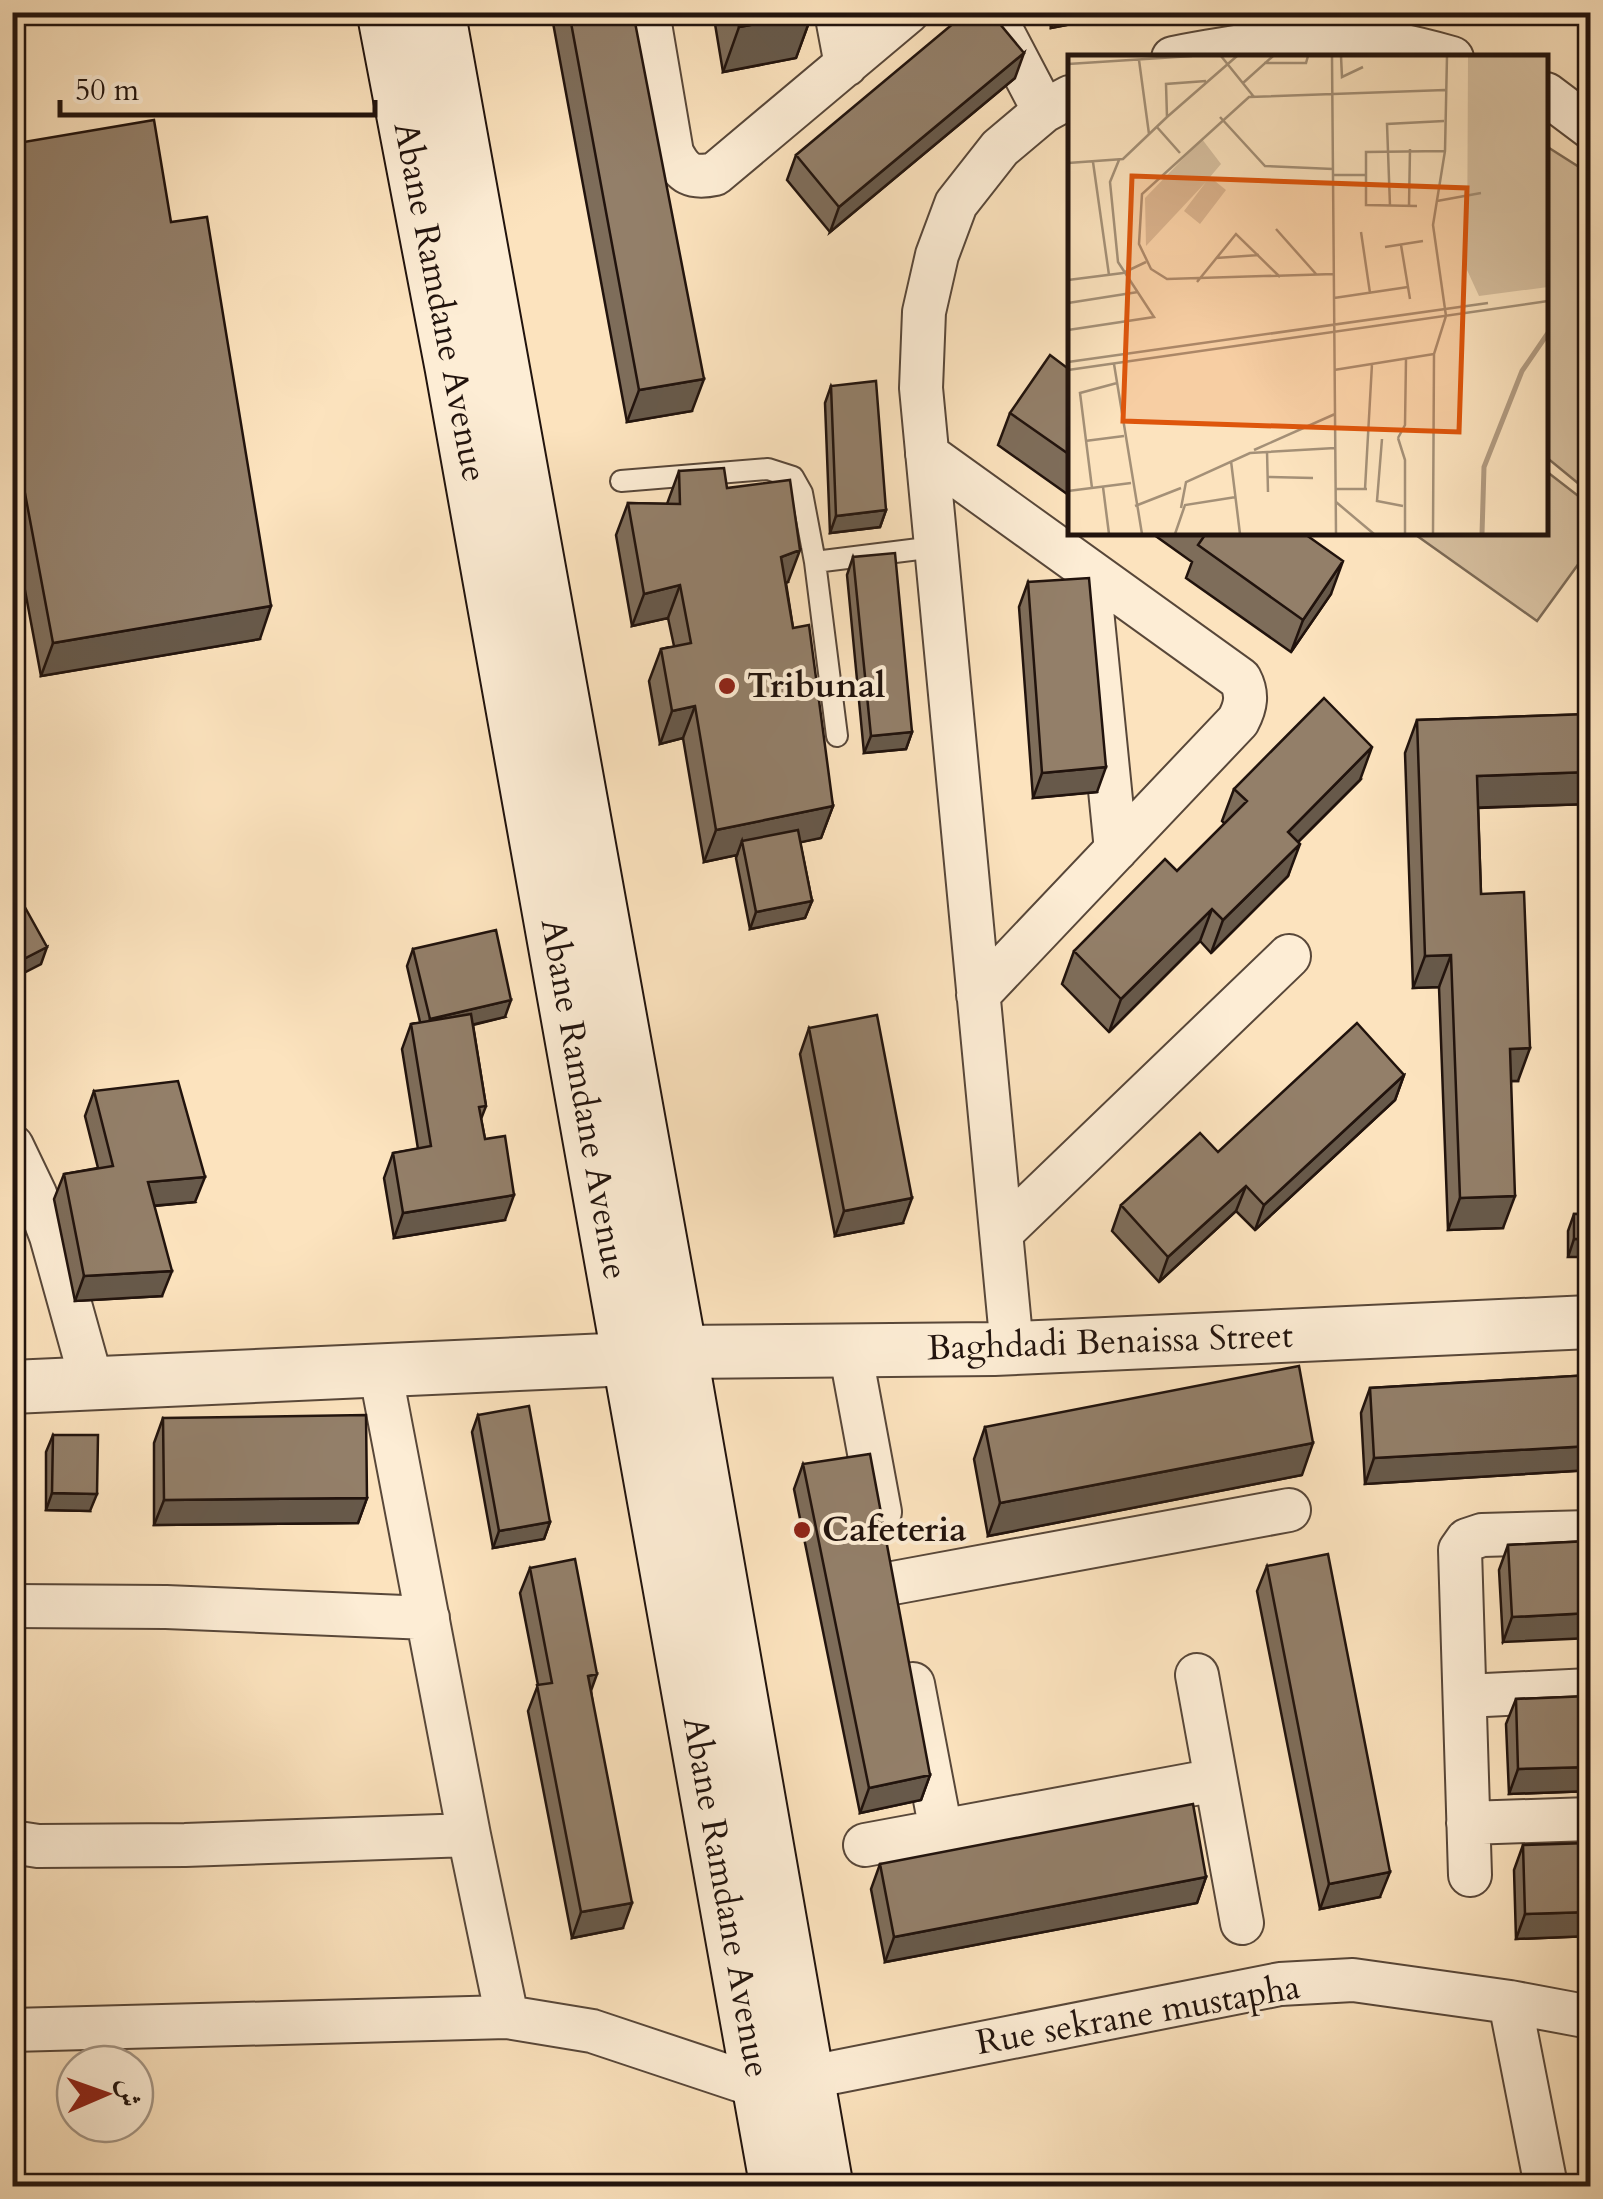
<svg xmlns="http://www.w3.org/2000/svg" width="1603" height="2199" font-family="Cardo,Amiri,serif">
	<style>
		.green { fill: #d7c0a0; stroke: #7c6a56; stroke-width: 2.5 }
		.lines { fill: none; stroke-linecap: round; stroke-linejoin: round }
		.service-casing { stroke: #584739; stroke-width: 24 }
		.minor-casing { stroke: #584739; stroke-width: 46 }
		.tertiary-casing { stroke: #584739; stroke-width: 56 }
		.secondary-casing { stroke: #21130d; stroke-width: 59 }
		.service { stroke: #fdedd5; stroke-width: 20 }
		.minor { stroke: #fdedd5; stroke-width: 42 }
		.tertiary { stroke: #fdedd5; stroke-width: 52 }
		.secondary { stroke: #fdedd5; stroke-width: 55 }
		.wall { fill: #7e6d5a; stroke: #21130d; stroke-width: 2.5 }
		.shaded-wall { fill: #67594a; stroke: #21130d; stroke-width: 2.5 }
		.building { fill: #937f69; stroke: #21130d; stroke-width: 2.5 }
		.poi-dot { fill: #8f2418; stroke: #fdedd5; stroke-width: 4 }
		.labels { text-anchor: middle; dominant-baseline: central; stroke-width: 8; stroke-linejoin: round; paint-order: stroke }
		.street-label { font-size: 35px; fill: #21130d; stroke: #fdedd5 }
		.poi-label { font-size: 35px; font-weight: bold; fill: #21130d; stroke: #fdedd5; text-anchor: start }
		.inset-river { fill: none; stroke: #b29c82; stroke-width: 5 }
		.inset-road { fill: none; stroke: #a49077; stroke-width: 2.5 }
		.view { fill: #de560c; fill-opacity: 0.15; stroke: #de560c; stroke-width: 5 }
		.inset-edge { fill: none; stroke: #21130d; stroke-width: 5 }
	</style>
	<rect width="100%" height="100%" fill="#fce3be"/>
	<filter id="stains"><feTurbulence type="fractalNoise" baseFrequency=".002" numOctaves="4"/><feColorMatrix values="0 0 0 0 .2 0 0 0 0 .09 0 0 0 0 .02 0 0 0 .5 -.17"/></filter>
	<radialGradient id="worn" r=".72"><stop offset=".6" stop-color="#630" stop-opacity="0"/><stop offset="1" stop-color="#630" stop-opacity=".3"/></radialGradient>
	<path class="green" d="M1546 146 1590 174V493L1546 457Z
		M1546 471 1590 505V548L1537 621 1413 533 1546 532Z"/>
	<g class="lines">
		<defs>
			<path id="service" d="M621 481 768 469 793 477 802 493 815 562 837 736
				M815 562 935 547"/>
			<path id="minor" d="M648 12 672 153C683 174 692 179 715 174L908 12
				M836 12 846 65
				M992 12 1044 111
				M1173 58C1230 47 1286 38 1344 38 1380 39 1417 48 1452 58
				M1546 94 1590 127
				M927 454 1240 679C1248 694 1246 706 1238 721L978 995
				M1088 570 1116 850
				M12 1146 35 1194 51 1236 92 1383
				M1001 1233 1289 956
				M1012 1348 921 388 924 312 937 255 956 204 1000 148 1044 111 1070 97
				M850 1350 880 1512
				M380 1370 469 1835 507 2017
				M893 1583 1289 1510
				M12 1606 166 1607 428 1618
				M1197 1675 1242 1923
				M913 1684 941 1831
				M1465 1696 1590 1690
				M1468 1823 1590 1819
				M12 1842 38 1846 185 1845 469 1835
				M865 1845 1216 1780
				M1470 1875 1460 1550 1467 1540 1482 1535 1590 1532
				M1510 2002 1546 2186
				M12 2030 507 2017 592 2031 760 2087 1280 1984 1353 1980 1510 2002 1590 2017"/>
			<path id="tertiary" d="M12 1387 630 1359 679 1352 994 1349 1590 1322"/>
			<path id="secondary" d="M385 12 453 367 778 2186
				M437 12 679 1352 825 2186"/>
		</defs>
		<use href="#service" class="service-casing"/>
		<use href="#minor" class="minor-casing"/>
		<use href="#tertiary" class="tertiary-casing"/>
		<use href="#secondary" class="secondary-casing"/>
		<use href="#service" class="service"/>
		<use href="#minor" class="minor"/>
		<use href="#tertiary" class="tertiary"/>
		<use href="#secondary" class="secondary"/>
	</g>
	<path class="wall" d="M551 12H633L692 411 627 422Z
		M713 12H812V14L796 58 723 72Z
		M1048 12H1134L1051 28Z
		M1015 78 830 232 787 180 796 155Z
		M12 144 171 222 260 639 41 676 12 521Z
		M1070 370V496L998 445 1010 413Z
		M831 386 886 510 880 527 830 533 825 403Z
		M679 471 727 488 788 582 786 583 793 628 833 806 821 838 800 842 812 901 805 918 750 929 736 858 737 855 704 862 683 738 660 744 649 681 661 649 674 646 668 618 632 626 616 535 628 503 667 504Z
		M1150 532H1302L1331 594 1291 652 1186 578 1192 562Z
		M853 557 912 732 906 749 864 753 847 575Z
		M1028 582 1097 792 1033 798 1019 607Z
		M1590 714V834L1589 804 1478 808 1481 894 1518 1081H1511L1503 1228 1448 1230 1439 987 1413 988 1405 753 1417 720Z
		M1360 780 1298 842 1288 876 1211 953 1200 941 1109 1032 1062 984 1074 951 1177 871 1225 824 1222 821 1234 789Z
		M413 949 505 1017 473 1025 486 1106 481 1119 485 1139 505 1220 394 1238 384 1178 393 1153 418 1149 402 1049 411 1024 420 1022 407 966Z
		M809 1028 903 1223 835 1236 800 1054Z
		M1404 1075 1395 1100 1255 1230 1236 1211 1159 1282 1112 1231 1121 1205 1218 1152Z
		M94 1091 195 1202 154 1206 162 1296 75 1301 54 1199 64 1174 98 1168 85 1116Z
		M1574 1214H1590L1568 1257V1231Z
		M1590 1375V1470L1365 1484 1361 1413 1370 1388Z
		M478 1415 550 1522 544 1539 493 1548 472 1432Z
		M163 1418 367 1498 358 1523 154 1525V1443Z
		M985 1427 1302 1475 988 1536 974 1459Z
		M53 1435 90 1511 46 1510V1452Z
		M803 1464 930 1775 921 1800 860 1813 794 1489Z
		M1590 1541 1503 1642 1499 1570 1508 1545Z
		M1267 1566 1380 1897 1320 1909 1257 1591Z
		M530 1568 591 1691 623 1928 572 1938 528 1711 538 1685 520 1593Z
		M1590 1696V1791L1509 1794 1506 1724 1516 1699Z
		M1590 1843V1936L1516 1939 1514 1870 1523 1845Z
		M880 1864 1206 1877 1197 1903 885 1962 871 1889Z"/>
	<path class="shaded-wall" d="M1056 12H1134L1051 28Z
		M812 14 796 58 723 72 739 27Z
		M1024 53 1015 78 830 232 839 207Z
		M704 379 692 411 627 422 639 390Z
		M886 510 880 527 830 533 836 516Z
		M800 550 788 582 769 589 781 557Z
		M1343 561 1331 594 1291 652 1303 620Z
		M680 585 668 618 632 626 644 594Z
		M271 606 260 639 41 676 53 643Z
		M695 706 683 738 660 744 672 711Z
		M912 732 906 749 864 753 871 736Z
		M1372 747 1360 780 1276 864 1288 832Z
		M1106 767 1097 792 1033 798 1042 773Z
		M1590 772 1589 804 1465 808 1477 776Z
		M833 806 821 838 745 854 742 841 737 855 704 862 716 830Z
		M1300 844 1288 876 1211 953 1223 920Z
		M812 901 805 918 750 929 756 912Z
		M1212 909 1200 941 1109 1032 1121 999Z
		M47 947 41 964 12 979V965Z
		M1451 955 1439 987 1413 988 1425 956Z
		M511 1000 505 1017 424 1036 430 1019Z
		M1530 1048 1518 1081H1498L1510 1049Z
		M1404 1075 1395 1100 1255 1230 1264 1205Z
		M205 1177 195 1202 139 1207 148 1182Z
		M1246 1186 1236 1211 1159 1282 1168 1257Z
		M514 1195 505 1220 394 1238 403 1213Z
		M1515 1196 1503 1228 1448 1230 1460 1198Z
		M912 1198 903 1223 835 1236 844 1211Z
		M1574 1239H1590V1257H1568Z
		M172 1271 162 1296 75 1301 84 1276Z
		M1313 1443 1302 1475 988 1536 1000 1503Z
		M1590 1446V1470L1365 1484 1374 1458Z
		M52 1493 97 1494 90 1511 46 1510Z
		M367 1498 358 1523 154 1525 164 1500Z
		M550 1522 544 1539 493 1548 499 1531Z
		M1590 1613V1638L1503 1642 1512 1617Z
		M597 1674 588 1699V1676Z
		M1590 1767V1791L1509 1794 1518 1769Z
		M930 1775 921 1800 860 1813 869 1788Z
		M1390 1872 1380 1897 1320 1909 1329 1884Z
		M1206 1877 1197 1903 885 1962 894 1937Z
		M632 1903 623 1928 572 1938 581 1912Z
		M1590 1912V1936L1516 1939 1525 1914Z"/>
	<path class="building" d="M569 12H633L704 379 639 390Z
		M736 12H812V14L739 27Z
		M967 12H990L1024 53 839 207 796 155Z
		M154 120 171 222 207 217 271 606 53 643 12 424V144Z
		M1050 355 1070 370V455L1010 413Z
		M876 381 886 510 836 516 831 386Z
		M724 468 727 488 790 480 800 550 781 557 793 628 809 625 833 806 716 830 695 706 672 711 661 649 691 643 680 585 644 594 628 503 680 504 679 471Z
		M1207 532H1302L1343 561 1303 620 1198 545Z
		M895 553 912 732 871 736 853 557Z
		M1089 578 1106 767 1042 773 1028 582Z
		M1324 698 1372 747 1288 832 1300 844 1223 920 1212 909 1121 999 1074 951 1165 859 1177 871 1247 801 1234 789Z
		M1590 714V772L1477 776 1481 894 1524 892 1530 1048 1510 1049 1515 1196 1460 1198 1451 955 1425 956 1417 720Z
		M798 830 812 901 756 912 742 841Z
		M12 884 47 947 12 965Z
		M496 930 511 1000 430 1019 413 949Z
		M471 1014 486 1106 479 1107 485 1139 505 1136 514 1195 403 1213 393 1153 431 1146 411 1024Z
		M877 1015 912 1198 844 1211 809 1028Z
		M1357 1023 1404 1075 1264 1205 1246 1186 1168 1257 1121 1205 1200 1133 1218 1152Z
		M178 1081 205 1177 148 1182 172 1271 84 1276 64 1174 113 1166 94 1091Z
		M1574 1214H1590V1239H1574Z
		M1299 1366 1313 1443 1000 1503 985 1427Z
		M1590 1375V1446L1374 1458 1370 1388Z
		M529 1406 550 1522 499 1531 478 1415Z
		M366 1415 367 1498 164 1500 163 1418Z
		M53 1435H98L97 1494 52 1493Z
		M870 1454 930 1775 869 1788 803 1464Z
		M1590 1541V1613L1512 1617 1508 1545Z
		M1328 1554 1390 1872 1329 1884 1267 1566Z
		M575 1559 597 1674 588 1676 632 1903 581 1912 537 1685 552 1683 530 1568Z
		M1590 1696V1767L1518 1769 1516 1699Z
		M1193 1804 1206 1877 894 1937 880 1864Z
		M1590 1843V1912L1525 1914 1523 1845Z"/>
	<g class="poi-dot">
		<circle cx="727" cy="686" r="10"/>
		<circle cx="802" cy="1530" r="10"/>
	</g>
	<g class="labels">
		<g class="street-label">
			<text transform="translate(440 302) rotate(79)">Abane Ramdane Avenue</text>
			<text transform="translate(584 1099) rotate(80)">Abane Ramdane Avenue</text>
			<text transform="translate(1110 1342) rotate(-2)">Baghdadi Benaissa Street</text>
			<text transform="translate(726 1897) rotate(80)">Abane Ramdane Avenue</text>
			<text transform="translate(1138 2015) rotate(-10)">Rue sekrane mustapha</text>
		</g>
		<g class="poi-label">
			<text x="747" y="686">Tribunal</text>
			<text x="822" y="1530">Cafeteria</text>
		</g>
	</g>
	<g transform="translate(1068 55)">
		<rect width="480" height="480" fill="#fce3be"/>
		<path d="M400 1H480V232L411 241 399 215ZM134 84 153 109 142 122 158 135 132 169 116 156 138 127 78 191 77 143Z" fill="#d7c0a0"/>
		<path class="inset-river" d="M414 479 416 412 454 316 480 278"/>
		<path class="inset-road" d="M153 1 186 42M264 1 268 479M273 1 274 22 295 12M71 5 81 79M196 8H238L240 1M0 9 124 1M138 26 98 29 99 62 169 1M175 28 205 1M152 62 197 111 265 114M88 71 112 98M25 107 41 220M0 108 55 104 99 62M265 120H298M369 146 413 138M322 151 319 69 376 66M341 151 342 94M349 151 298 150V97L377 96M208 174 248 219M293 177 302 238M333 190 342 244M317 192 355 186M148 203 191 200M266 219 99 224 83 214 71 189 74 139 181 42 377 35M0 225 55 218 78 207M129 227 168 179 212 222M266 243 340 232M0 248 70 237M0 275 86 262 50 207 42 127 51 105M0 307 420 248M46 309 74 479M0 315 480 246M266 315 366 299M330 383 337 405V479M330 383 337 370 338 304M314 384 309 446 335 451M17 386 56 381M186 395 267 359M199 396 200 437M163 406 172 479M199 422 245 423M35 432 41 479M24 433 12 338 49 328M267 434H299M297 434 304 309M0 436 63 428M268 447 306 479M67 451 113 433M113 453 118 427 182 398 267 393M107 479 117 450 168 442M365 479 366 299 378 261 365 170 377 96 379 1"/>
		<path class="view" d="M64 121 399 133 391 377 55 366Z"/>
		<rect width="480" height="480" class="inset-edge"/>
	</g>
	<rect width="1603" height="2199" fill="none" stroke="#fce3be" stroke-width="50"/>
	<rect x="15" y="15" width="1573" height="2169" fill="none" stroke="#21130d" stroke-width="5"/>
	<rect x="25" y="25" width="1553" height="2149" fill="none" stroke="#21130d" stroke-width="2.5"/>
	<g transform="translate(105 2094) rotate(88)"><circle r="48" fill="#fdedd5" stroke="#a59685" stroke-width="2.5"/>
	<path d="M0-8L18 38L0 25L-18 38Z" fill="#8f2418"/>
	<text y="-15" font-size="28" font-weight="bold" text-anchor="middle" fill="#21130d">ش</text>
	</g>
	<path d="M60 100v15h315v-15" fill="none" stroke="#21130d" stroke-width="5"/>
	<text x="75" y="100" font-size="30" fill="#21130d" stroke="#fdedd5" stroke-width="8" paint-order="stroke">50 m</text>
	<rect width="100%" height="100%" filter="url(#stains)"/>
	<rect width="100%" height="100%" fill="url(#worn)"/>
</svg>
